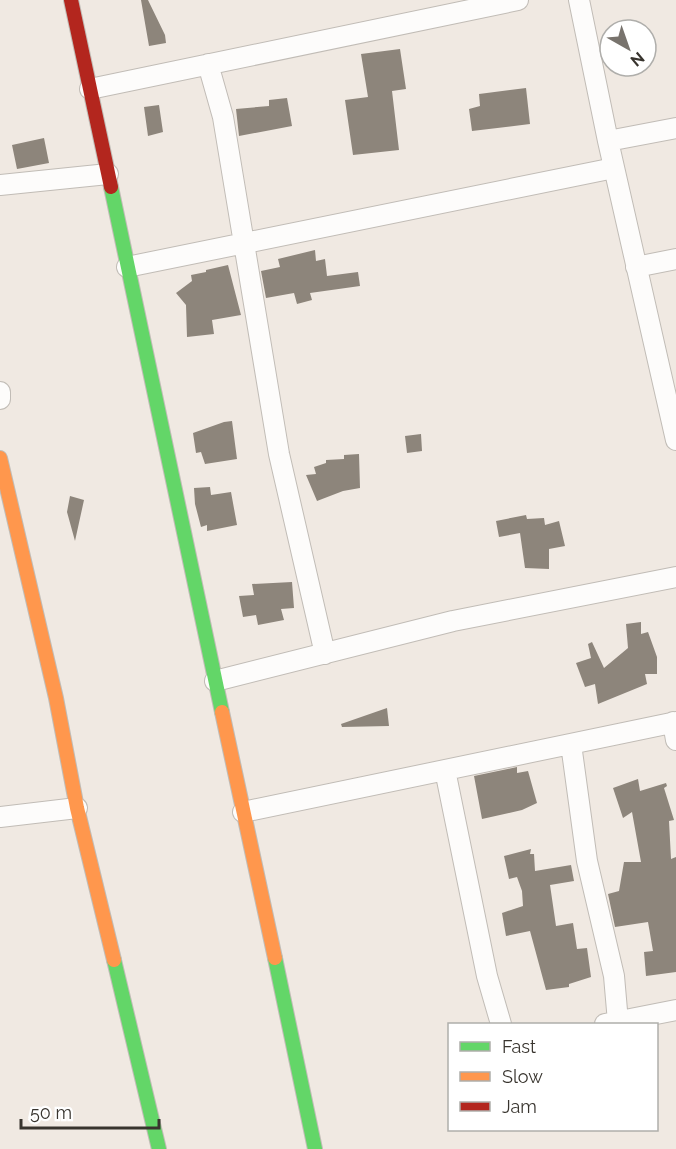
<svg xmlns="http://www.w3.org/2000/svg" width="676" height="1149" font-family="Raleway,sans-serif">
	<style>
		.building { fill: #8d857b }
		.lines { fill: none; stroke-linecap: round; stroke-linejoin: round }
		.street-casing { stroke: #c1bcb6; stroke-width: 22 }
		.fast-casing { stroke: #c1bcb6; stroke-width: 16 }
		.slow-casing { stroke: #c1bcb6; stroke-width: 16 }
		.jam-casing { stroke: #c1bcb6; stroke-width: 16 }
		.street { stroke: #fdfcfb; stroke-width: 20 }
		.fast { stroke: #63d668; stroke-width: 14 }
		.slow { stroke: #ff974d; stroke-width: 14 }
		.jam { stroke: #b3261e; stroke-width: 14 }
	</style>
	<rect width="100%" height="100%" fill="#f0e9e2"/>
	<path class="building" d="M141 0H148L165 35 166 43 149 46Z
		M400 49 406 89 392 91 399 150 353 155 345 100 368 97 361 54Z
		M526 88 530 124 472 131 469 109 480 106 479 94Z
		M287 98 292 126 239 136 236 109 269 106V100Z
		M159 105 163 132 148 136 144 107Z
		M44 138 49 163 17 169 12 145Z
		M315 250 316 261 325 259 327 276 358 272 360 286 310 293 312 300 297 304 294 293 266 298 261 271 280 267 278 259Z
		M228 265 241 315 212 320 214 334 187 337 186 305 176 293 192 281 191 275 206 272V270Z
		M232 421 237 459 205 464 201 452 196 453 193 433 224 422Z
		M421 434 422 451 407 453 405 436Z
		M359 454 360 488 343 491 317 501 306 475 316 474 314 467 326 463V460L344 459V455Z
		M210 487 211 495 231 492 237 525 207 531V525L201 527 195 504 194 488Z
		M70 496 84 500 75 541 67 512Z
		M526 515 527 519 544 518 545 525 559 521 565 546 549 549V569L525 568 520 533 499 537 496 521Z
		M292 582 294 608 281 609 284 620 258 625 256 615 243 617 239 596 254 595 252 584Z
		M641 622V634L648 632 657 657V674H645L647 684 598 704 595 684 585 687 576 663 591 658 588 644 592 642 604 668 628 648 626 624Z
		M387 708 389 726 342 727 341 724Z
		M517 767V773L528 771 537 803 522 810 482 819 474 776Z
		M638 779 640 791 666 783 667 786 664 788 674 820 669 821 671 859 676 857V972L646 976 644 952 653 951 648 922 615 927 608 894 619 891 624 862H641L632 812 623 818 613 788Z
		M531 849 530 854H534L535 871 571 865 574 881 550 885 556 926 573 923 577 949 587 948 591 977 569 984V987L546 990 530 931 506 936 502 913 523 906 522 891 517 877 509 879 504 856Z"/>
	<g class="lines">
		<defs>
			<path id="street" d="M579 0 608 141 676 440
				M208 64 223 117 279 454 325 654
				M90 89 518 0
				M608 141 676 128
				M0 185 108 174
				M127 267 614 168
				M636 267 676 259
				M0 392V399
				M215 681 453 621 676 577
				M673 722 676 740
				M571 744 587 861 614 976 618 1022
				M445 770 487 976 501 1024
				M243 812 676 722
				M0 817 77 808
				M605 1024 676 1010"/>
			<path id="fast" d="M111 187 222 712
				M275 958 315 1149
				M114 960 159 1149"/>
			<path id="slow" d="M0 458 56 698 77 808 114 960
				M222 712 275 958"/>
			<path id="jam" d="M71 0 111 187"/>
		</defs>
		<use href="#street" class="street-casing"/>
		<use href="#fast" class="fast-casing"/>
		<use href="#slow" class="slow-casing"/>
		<use href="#jam" class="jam-casing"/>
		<use href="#street" class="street"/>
		<use href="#fast" class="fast"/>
		<use href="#slow" class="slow"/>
		<use href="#jam" class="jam"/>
	</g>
	<rect x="448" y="1023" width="210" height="108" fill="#ffffff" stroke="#afaeab" stroke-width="1.5"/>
	<rect x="460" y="1042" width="30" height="9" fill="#63d668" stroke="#afaeab" stroke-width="1.5"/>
	<text x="502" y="1053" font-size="18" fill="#38342e">Fast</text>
	<rect x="460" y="1072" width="30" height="9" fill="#ff974d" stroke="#afaeab" stroke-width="1.5"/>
	<text x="502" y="1083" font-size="18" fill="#38342e">Slow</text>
	<rect x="460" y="1102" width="30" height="9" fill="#b3261e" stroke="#afaeab" stroke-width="1.5"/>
	<text x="502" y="1113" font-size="18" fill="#38342e">Jam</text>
	<g transform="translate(628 48) rotate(140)"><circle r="28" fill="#ffffff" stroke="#afaeab" stroke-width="1.5"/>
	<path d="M0-4.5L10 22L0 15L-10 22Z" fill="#78736d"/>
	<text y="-9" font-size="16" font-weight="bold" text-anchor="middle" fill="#38342e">N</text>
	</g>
	<path d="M21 1119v9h138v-9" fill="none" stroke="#38342e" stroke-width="3"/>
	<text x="30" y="1119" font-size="18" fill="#38342e" stroke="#ffffff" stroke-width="4.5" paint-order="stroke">50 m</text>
</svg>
